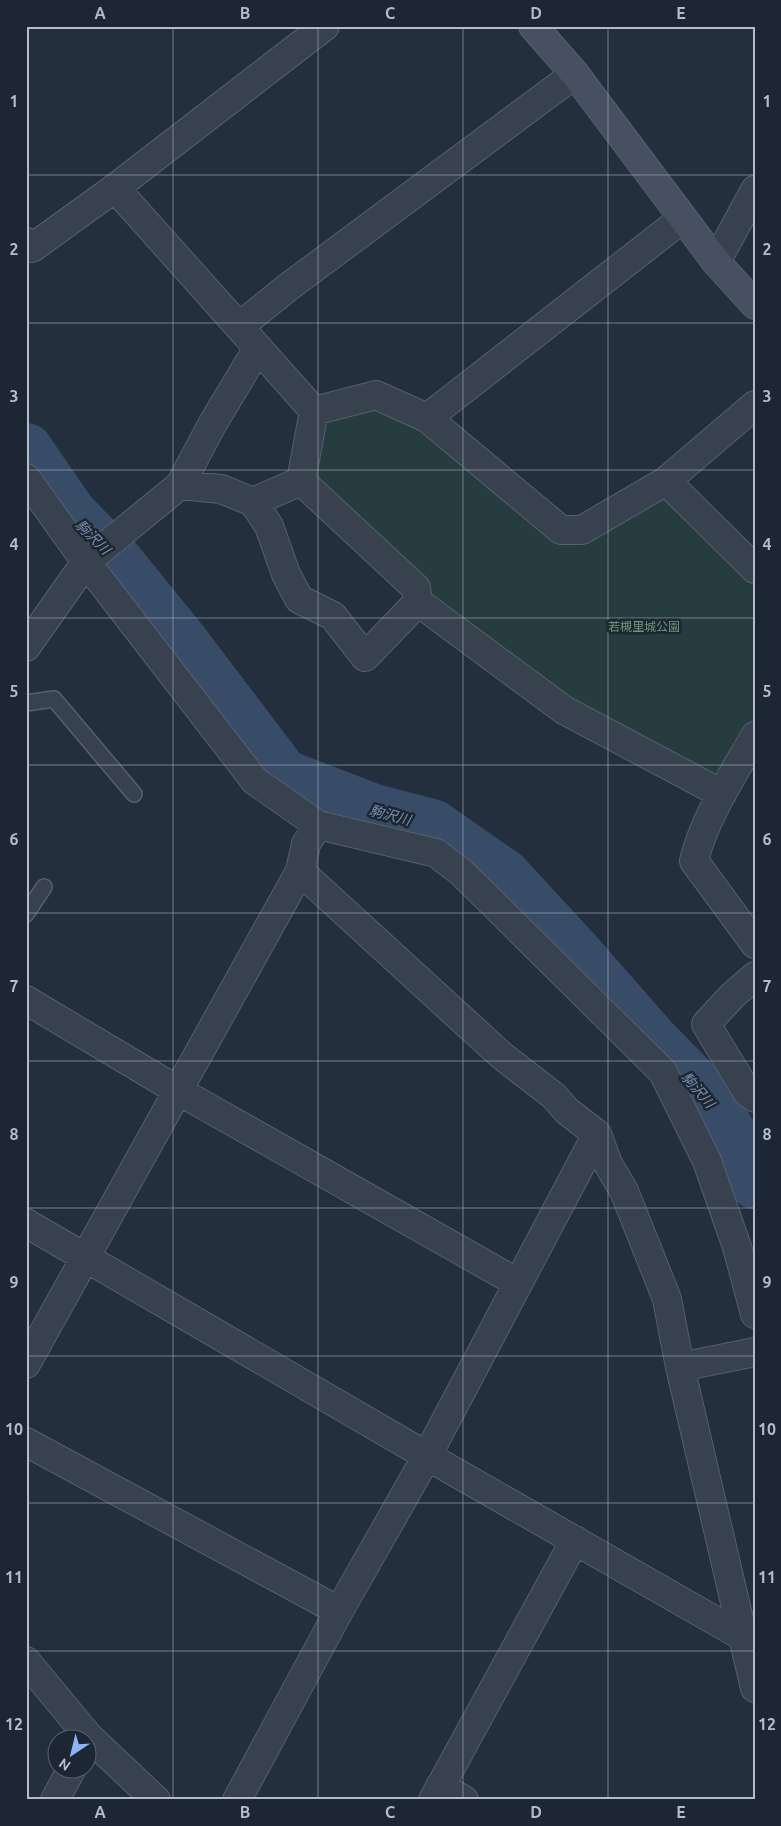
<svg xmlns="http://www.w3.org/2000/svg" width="781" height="1826" font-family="Ubuntu,'Noto Sans JP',sans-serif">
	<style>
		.green { fill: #263c3f }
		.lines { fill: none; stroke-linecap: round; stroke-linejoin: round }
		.river { stroke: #394c67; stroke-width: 54 }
		.lane-casing { stroke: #565f6c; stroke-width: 18 }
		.street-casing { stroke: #565f6c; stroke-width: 30 }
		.secondary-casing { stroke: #565f6c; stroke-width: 30 }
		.lane { stroke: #38414e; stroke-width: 15 }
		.street { stroke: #38414e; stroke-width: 28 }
		.secondary { stroke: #465061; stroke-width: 28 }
		.grid { fill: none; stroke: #b4bcc9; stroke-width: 1; stroke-opacity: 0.55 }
		.labels { text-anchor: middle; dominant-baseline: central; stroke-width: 5; stroke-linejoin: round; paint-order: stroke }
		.park-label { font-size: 12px; fill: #6b9a76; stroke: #1d2633 }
		.water-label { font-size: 14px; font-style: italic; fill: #7c92b1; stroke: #1d2633 }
		.neatline { fill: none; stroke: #b4bcc9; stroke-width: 2 }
		.grid-label { font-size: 16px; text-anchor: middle; font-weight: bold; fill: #b4bcc9 }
	</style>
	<rect width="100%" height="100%" fill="#242f3e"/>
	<path class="green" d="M368 402 428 428 568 545 650 492 673 495 755 580V734L710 788 490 651 301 481 315 425Z"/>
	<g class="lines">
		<path class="river" d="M26 450 70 514 114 559 183 644 283 776 371 810 432 826 504 876 575 953 653 1042 709 1099 750 1168 755 1182"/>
		<defs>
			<path id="lane" d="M26 703 54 699 134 794
				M26 914 44 887"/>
			<path id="street" d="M115 188 325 26
				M682 219 427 418 561 530H582L666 481 755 405
				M26 242 32 248 115 188 258 348 213 423 180 485 86 562 26 647
				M716 262 755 190
				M240 326 287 288 575 74
				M258 348 314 411 376 395 427 418
				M26 478 86 562 255 781 318 825 436 853 461 872 663 1072 707 1161 737 1247 755 1314
				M301 481 314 411
				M666 481 755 569
				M180 485 221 489 253 502 269 526 286 574 299 599 333 616 365 657 418 602
				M253 502 301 481 416 588 418 602 564 710 722 794
				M755 736C733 775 704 818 694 861L755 944
				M300 871 306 844 318 825
				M755 976 733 995 706 1024 747 1092 755 1098
				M26 1000 177 1090 518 1283
				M26 1223 427 1456 742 1636
				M26 1364 300 871 501 1055 554 1096 567 1111 597 1134 608 1164 624 1191 667 1299 680 1367 755 1688
				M680 1367 755 1352
				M26 1442 339 1611
				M26 1661 89 1737 156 1800
				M440 1786 464 1800
				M55 1800 72 1768
				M237 1800 339 1611 427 1456 597 1134
				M433 1800 575 1540"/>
			<path id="secondary" d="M533 26 575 74 716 262 755 305"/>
		</defs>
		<use href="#lane" class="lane-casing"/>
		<use href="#street" class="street-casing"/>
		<use href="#secondary" class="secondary-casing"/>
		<use href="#lane" class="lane"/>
		<use href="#street" class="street"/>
		<use href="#secondary" class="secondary"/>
	</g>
	<path class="grid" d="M173 26V1800M318 26V1800M463 26V1800M608 26V1800M26 175H755M26 323H755M26 470H755M26 618H755M26 765H755M26 913H755M26 1061H755M26 1208H755M26 1356H755M26 1503H755M26 1651H755"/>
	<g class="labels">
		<g class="park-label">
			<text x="644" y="626">若槻里城公園</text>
		</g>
		<g class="water-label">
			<text transform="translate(93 537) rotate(45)">駒沢川</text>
			<text transform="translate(390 815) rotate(15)">駒沢川</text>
			<text transform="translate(698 1090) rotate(49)">駒沢川</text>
		</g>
	</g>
	<rect width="781" height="1826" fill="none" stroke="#1d2633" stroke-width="55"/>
	<g transform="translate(72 1754) rotate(215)"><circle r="24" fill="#1d2633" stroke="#59626f"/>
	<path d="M0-4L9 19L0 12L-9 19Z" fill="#8ab4f8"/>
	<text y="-8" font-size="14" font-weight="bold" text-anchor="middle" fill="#b4bcc9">N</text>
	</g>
	<rect x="28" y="28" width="726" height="1770" class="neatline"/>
	<g class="grid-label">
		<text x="100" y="19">A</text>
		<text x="245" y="19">B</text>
		<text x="390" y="19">C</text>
		<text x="536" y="19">D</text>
		<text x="681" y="19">E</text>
		<text x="14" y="107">1</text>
		<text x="767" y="107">1</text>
		<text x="14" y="255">2</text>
		<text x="767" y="255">2</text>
		<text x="14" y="402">3</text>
		<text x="767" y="402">3</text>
		<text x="14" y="550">4</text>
		<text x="767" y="550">4</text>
		<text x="14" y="697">5</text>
		<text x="767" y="697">5</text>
		<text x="14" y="845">6</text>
		<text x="767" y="845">6</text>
		<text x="14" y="992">7</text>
		<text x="767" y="992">7</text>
		<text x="14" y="1140">8</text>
		<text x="767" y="1140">8</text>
		<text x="14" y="1288">9</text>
		<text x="767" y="1288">9</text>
		<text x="14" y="1435">10</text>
		<text x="767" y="1435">10</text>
		<text x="14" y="1583">11</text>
		<text x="767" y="1583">11</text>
		<text x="14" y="1730">12</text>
		<text x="767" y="1730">12</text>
		<text x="100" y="1818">A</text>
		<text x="245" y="1818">B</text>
		<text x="390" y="1818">C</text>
		<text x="536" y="1818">D</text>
		<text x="681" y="1818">E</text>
	</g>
</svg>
